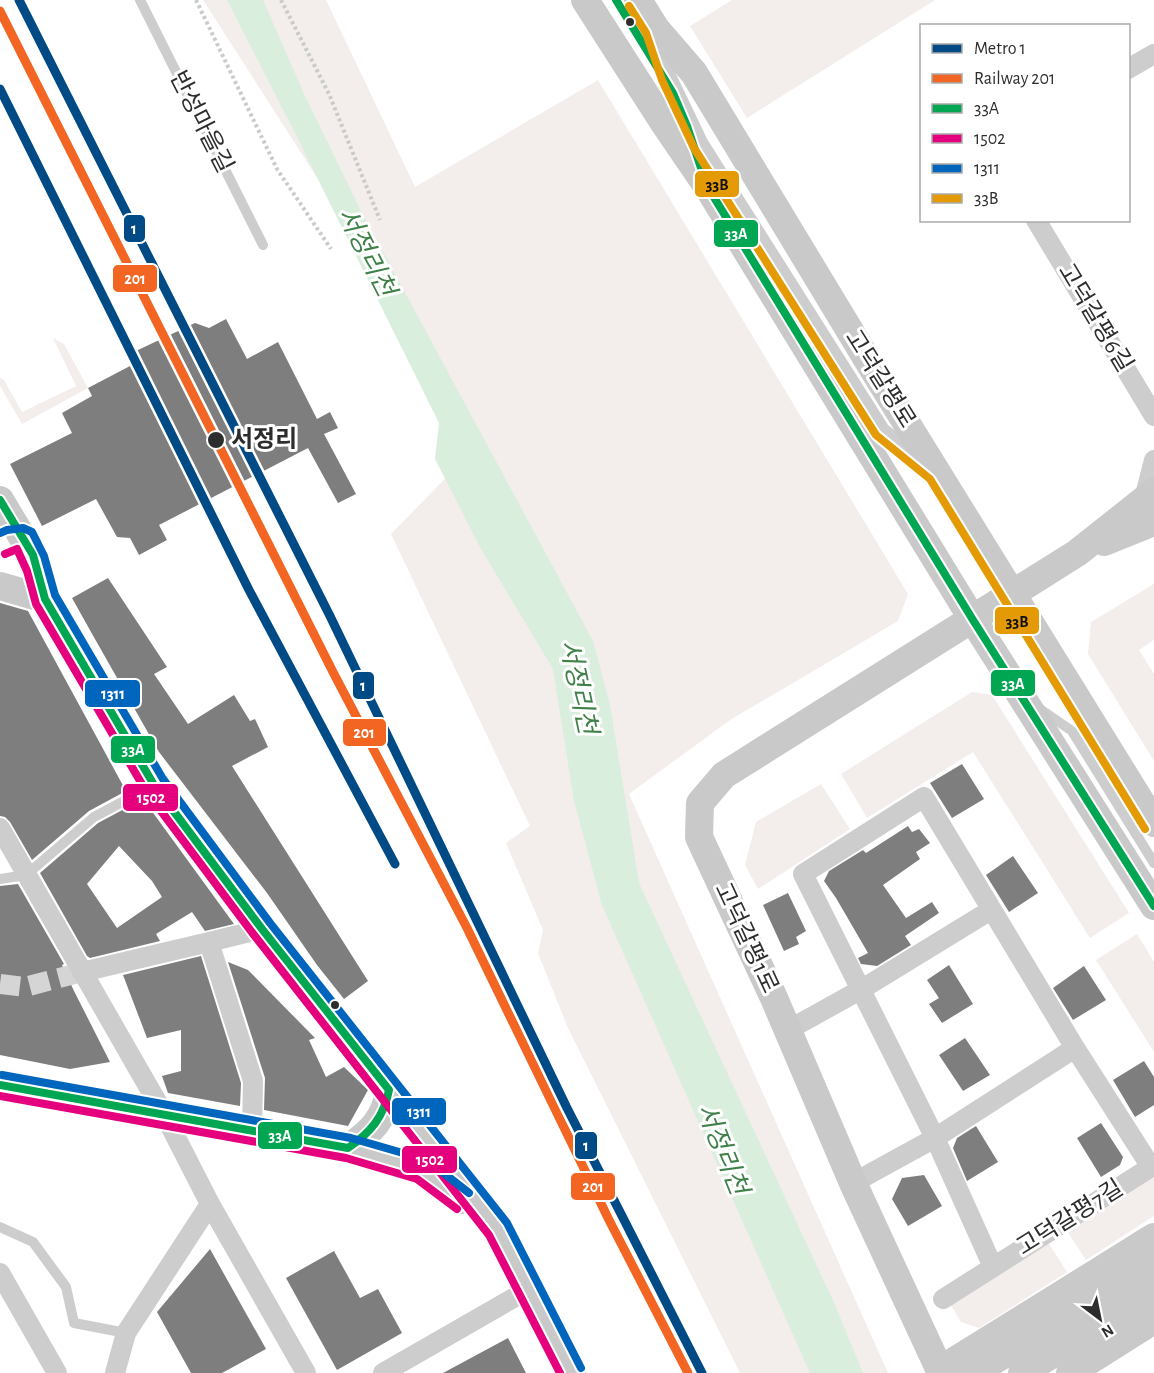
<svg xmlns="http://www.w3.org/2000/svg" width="1154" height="1373" font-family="'Alegreya Sans','Noto Sans KR',sans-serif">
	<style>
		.green { fill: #f3edec }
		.water { fill: #d9eedc }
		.building { fill: #7e7e7e; fill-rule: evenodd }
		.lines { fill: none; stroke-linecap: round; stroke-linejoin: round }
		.street-tunnel { stroke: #d5d5d5; stroke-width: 20; stroke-dasharray: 20 10; stroke-linecap: butt }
		.path { stroke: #cacaca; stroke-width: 4; stroke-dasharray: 3 3; stroke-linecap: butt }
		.lane { stroke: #cdcdcd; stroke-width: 10 }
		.street { stroke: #cdcdcd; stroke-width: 20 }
		.secondary { stroke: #c9c9c9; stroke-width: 28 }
		.secondary-bridge { stroke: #c9c9c9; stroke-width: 28 }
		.bus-1-casing { stroke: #fff; stroke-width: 12 }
		.bus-2-casing { stroke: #fff; stroke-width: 12 }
		.bus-3-casing { stroke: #fff; stroke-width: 12 }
		.bus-4-casing { stroke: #fff; stroke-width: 12 }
		.bus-1 { stroke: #00a651; stroke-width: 8 }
		.bus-2 { stroke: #e5007d; stroke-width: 8 }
		.bus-3 { stroke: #0065bd; stroke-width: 8 }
		.bus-4 { stroke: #e39a04; stroke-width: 8 }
		.rail-1-casing { stroke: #fff; stroke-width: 14 }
		.rail-1 { stroke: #f26522; stroke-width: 9 }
		.metro-1-casing { stroke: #fff; stroke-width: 14 }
		.metro-1 { stroke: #004a85; stroke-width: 9 }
		.bus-dot { fill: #2d2d2d; stroke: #fff; stroke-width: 2 }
		.labels { text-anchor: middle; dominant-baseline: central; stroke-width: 6; stroke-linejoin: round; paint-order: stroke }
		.street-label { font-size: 24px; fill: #2d2d2d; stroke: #fff }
		.stop-label { font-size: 24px; font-weight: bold; fill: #2d2d2d; stroke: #fff; text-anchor: start }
		.water-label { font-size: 26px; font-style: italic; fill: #408149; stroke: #fff }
		.line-badge { stroke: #fff; stroke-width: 2 }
		.badge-label { font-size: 16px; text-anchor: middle; font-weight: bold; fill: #fff }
		.pale-badge-label { font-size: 16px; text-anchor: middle; font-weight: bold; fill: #111 }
	</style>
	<rect width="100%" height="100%" fill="#fff"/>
	<path class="green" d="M203 0H326L415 187 598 80 908 594 898 621 730 720 629 794 888 1373H740L568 1028 538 953 543 930 506 843 530 826 391 534 473 450 348 226Z
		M732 0H935L747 118 690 26Z
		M53 338 64 344 88 388 22 424 0 386V378L4 380 22 412 76 386Z
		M1154 584V640L1139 650 1154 674V761L1088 654 1091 622Z
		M972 692 992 695 1129 913 1090 938 973 752 867 818 841 774Z
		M821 784 850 829 758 889 745 865 756 822Z
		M1137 934 1154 962V1052L1096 960Z
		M1154 1170V1216L1086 1260 1065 1228Z
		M1046 1239 1067 1272 979 1328 961 1322 949 1302Z"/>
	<path class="water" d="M227 0H263L305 96 361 211 593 641 610 705 639 883 835 1305 863 1373H810L602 905 574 801 553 669 481 549 435 459 439 423 293 129Z"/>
	<path class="building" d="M226 319 247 359 278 342 317 419 330 412 338 428 324 434 356 494 338 503 308 448 159 525 167 540 139 555 130 538 117 537 96 499 42 526 10 464 72 433 62 413 92 396 88 388 130 366 138 350 195 323 209 328Z
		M108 578 167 667 154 674 188 724 234 695 250 721 255 719 268 747 232 766 368 981 344 999 317 965 267 893 159 752 91 632 72 598Z
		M0 603 28 611 126 791 89 811 32 860 10 822 5 817 0 816Z
		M962 764 984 799 952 818 930 783Z
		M143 799 234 924 205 931 192 912 156 934 160 941 90 958 87 956 40 873 98 823ZM119 846 152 881 162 897 117 928 87 884Z
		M908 826 912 832 919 829 930 843 916 852 920 859 883 885 906 918 932 902 939 913 905 936 911 945 877 966 861 964 858 958 868 953 836 898 824 881 829 871 863 850 866 853Z
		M1013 856 1038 893 1009 912 986 875Z
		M18 884 64 964 62 965 74 991 110 1062 70 1069 0 1055V886Z
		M788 893 806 931 796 937 799 944 784 951 763 905Z
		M201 956 241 1083 240 1106 168 1093 162 1076 181 1071V1030L147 1038 123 975Z
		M228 962 248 970 315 1038 309 1040 326 1077 344 1067 368 1090 348 1126 264 1110 265 1078Z
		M949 965 973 1004 942 1023 929 1004 939 998 927 980Z
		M1084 966 1106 1000 1073 1020 1053 988Z
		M965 1038 990 1075 963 1091 939 1055Z
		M1144 1061 1154 1077V1105L1135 1117 1113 1080Z
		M1101 1123 1123 1157 1120 1165 1101 1177 1077 1138Z
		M976 1126 998 1162 967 1181 953 1148 957 1138Z
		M924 1175 942 1206 908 1226 892 1199 902 1178Z
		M210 1249 266 1349 222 1373H191L157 1312Z
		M334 1251 360 1298 378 1289 402 1333 337 1370 286 1278Z
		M508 1338 526 1373H443Z"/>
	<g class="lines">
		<path class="street-tunnel" d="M0 984 25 987 82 972"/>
		<path class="path" d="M196 0 277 169 331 249
			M281 0 329 94 380 220"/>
		<path class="lane" d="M140 0 263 245
			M616 0 672 92
			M664 52 671 75 703 142 884 428 912 451
			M681 112 695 150
			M1040 709 1072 731 1154 863
			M0 879 26 875 94 817 154 785
			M0 1227 33 1242 66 1287 74 1323 126 1333"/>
		<path class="street" d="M1128 69 1154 54
			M1036 220 1154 416
			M1144 499 1154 460
			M0 828 164 1114 210 1204 306 1373
			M209 942 262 929
			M82 972 209 942 253 1081 252 1130
			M788 1030 862 989 991 910
			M853 1183 935 1138 1075 1048
			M0 1273 57 1373
			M943 1299 1151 1167 1075 1048 924 797 803 874 935 1138 993 1267
			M115 1373 126 1333 210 1204
			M383 1373 529 1289"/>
		<path class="secondary" d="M585 0 662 120 707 186 973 620 1154 906
			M638 0 656 29 694 73 876 374 1154 823
			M0 500 33 555 45 599 154 785 262 929 498 1229 572 1373
			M1104 542 1154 522
			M0 586 45 599
			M0 1085 348 1148 422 1169 461 1200
			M348 1148C370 1133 386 1118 389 1090
			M940 1370 1154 1237
			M941 1373 853 1183 774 998 699 837 700 803 724 775 1077 553 1154 492
			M1070 1373 1154 1320"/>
		<path class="secondary-bridge" d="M974 1373 1154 1261
			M1022 1373 1154 1291"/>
		<defs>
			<path id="bus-1" d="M616 0 673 93 687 126 707 186 973 620 1154 906
				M0 500 33 555 45 599 154 785 262 929 389 1090C384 1117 370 1133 348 1148L0 1085"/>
			<path id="bus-2" d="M5 554 17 549 27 571 36 604 146 791 254 935 489 1235 560 1373
				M0 1096 346 1158 417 1179 457 1209"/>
			<path id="bus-3" d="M0 533 7 530 23 528 32 532 44 556 55 595 163 779 270 923 507 1223 581 1368
				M2 1075 351 1138 427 1160 469 1193"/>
			<path id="bus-4" d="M629 6 646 33 662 80 694 148 876 435 930 479 1145 829"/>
		</defs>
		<use href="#bus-1" class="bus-1-casing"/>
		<use href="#bus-2" class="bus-2-casing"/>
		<use href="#bus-3" class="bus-3-casing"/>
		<use href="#bus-4" class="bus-4-casing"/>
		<use href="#bus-1" class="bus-1"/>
		<use href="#bus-2" class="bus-2"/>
		<use href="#bus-3" class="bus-3"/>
		<use href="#bus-4" class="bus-4"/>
		<defs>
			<path id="rail-1" d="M0 11 334 674 467 928 609 1220 688 1373"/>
		</defs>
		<use href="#rail-1" class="rail-1-casing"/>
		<use href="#rail-1" class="rail-1"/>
		<defs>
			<path id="metro-1" d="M19 0 330 616 566 1106 702 1373
				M0 89 249 590 395 864"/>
		</defs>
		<use href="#metro-1" class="metro-1-casing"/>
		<use href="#metro-1" class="metro-1"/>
	</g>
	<g class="bus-dot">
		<circle cx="630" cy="22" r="5"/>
		<circle cx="216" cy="440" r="9"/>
		<circle cx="335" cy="1005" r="5"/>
	</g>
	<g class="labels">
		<g class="street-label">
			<text transform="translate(201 122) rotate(63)">반성마을길</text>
			<text transform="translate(1095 318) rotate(59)">고덕갈평6길</text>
			<text transform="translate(880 379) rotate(58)">고덕갈평로</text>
			<text transform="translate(746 938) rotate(65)">고덕갈평1로</text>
			<text transform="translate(1070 1218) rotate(-32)">고덕갈평7길</text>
		</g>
		<g class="stop-label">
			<text x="231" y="440">서정리</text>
		</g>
		<g class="water-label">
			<text transform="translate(366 252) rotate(63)">서정리천</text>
			<text transform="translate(578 687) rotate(78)">서정리천</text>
			<text transform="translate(722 1149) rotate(68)">서정리천</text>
		</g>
	</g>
	<g class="line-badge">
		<rect x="694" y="170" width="46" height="28" rx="6" fill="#e39a04"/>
		<rect x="123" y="214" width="23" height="29" rx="6" fill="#004a85"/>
		<rect x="713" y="219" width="46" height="29" rx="6" fill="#00a651"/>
		<rect x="112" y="264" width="46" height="29" rx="6" fill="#f26522"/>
		<rect x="994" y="606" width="46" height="29" rx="6" fill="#e39a04"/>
		<rect x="990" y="669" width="46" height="28" rx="6" fill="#00a651"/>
		<rect x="352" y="671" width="23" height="29" rx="6" fill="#004a85"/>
		<rect x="84" y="679" width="57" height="29" rx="6" fill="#0065bd"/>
		<rect x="342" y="718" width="45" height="29" rx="6" fill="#f26522"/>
		<rect x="110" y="735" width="46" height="29" rx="6" fill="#00a651"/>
		<rect x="122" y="783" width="57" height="29" rx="6" fill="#e5007d"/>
		<rect x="391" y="1097" width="56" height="29" rx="6" fill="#0065bd"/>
		<rect x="257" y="1121" width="46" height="29" rx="6" fill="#00a651"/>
		<rect x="574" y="1131" width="24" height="29" rx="6" fill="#004a85"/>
		<rect x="401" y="1145" width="57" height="29" rx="6" fill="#e5007d"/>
		<rect x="570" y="1172" width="46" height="29" rx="6" fill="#f26522"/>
	</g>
	<g class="badge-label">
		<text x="134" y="234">1</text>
		<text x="736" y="239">33A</text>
		<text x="135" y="284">201</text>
		<text x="1013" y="689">33A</text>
		<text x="363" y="691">1</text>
		<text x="113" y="699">1311</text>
		<text x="364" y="738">201</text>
		<text x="133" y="755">33A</text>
		<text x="151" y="803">1502</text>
		<text x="419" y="1117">1311</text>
		<text x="280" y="1141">33A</text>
		<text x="586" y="1151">1</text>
		<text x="430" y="1165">1502</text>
		<text x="593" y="1192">201</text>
	</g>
	<g class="pale-badge-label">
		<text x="717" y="190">33B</text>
		<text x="1017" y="627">33B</text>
	</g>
	<rect x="920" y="24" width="210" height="198" fill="#ffffff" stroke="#ababab" stroke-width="1.5"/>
	<rect x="932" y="44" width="30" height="9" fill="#004a85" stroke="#ababab" stroke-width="1.5"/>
	<text x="974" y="54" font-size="18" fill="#2d2d2d">Metro 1</text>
	<rect x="932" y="74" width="30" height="9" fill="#f26522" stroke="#ababab" stroke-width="1.5"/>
	<text x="974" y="84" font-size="18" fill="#2d2d2d">Railway 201</text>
	<rect x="932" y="104" width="30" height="9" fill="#00a651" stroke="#ababab" stroke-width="1.5"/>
	<text x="974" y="114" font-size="18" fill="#2d2d2d">33A</text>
	<rect x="932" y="134" width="30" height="9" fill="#e5007d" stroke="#ababab" stroke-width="1.5"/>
	<text x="974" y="144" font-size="18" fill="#2d2d2d">1502</text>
	<rect x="932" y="164" width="30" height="9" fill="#0065bd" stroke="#ababab" stroke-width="1.5"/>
	<text x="974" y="174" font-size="18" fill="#2d2d2d">1311</text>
	<rect x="932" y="194" width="30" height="9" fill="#e39a04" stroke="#ababab" stroke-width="1.5"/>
	<text x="974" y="204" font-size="18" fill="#2d2d2d">33B</text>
	<g transform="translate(1100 1319) rotate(148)" stroke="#ffffff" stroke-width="4.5" paint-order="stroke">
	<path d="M0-4.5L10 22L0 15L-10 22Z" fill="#2d2d2d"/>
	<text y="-9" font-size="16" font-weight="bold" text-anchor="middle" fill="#2d2d2d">N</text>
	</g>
</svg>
